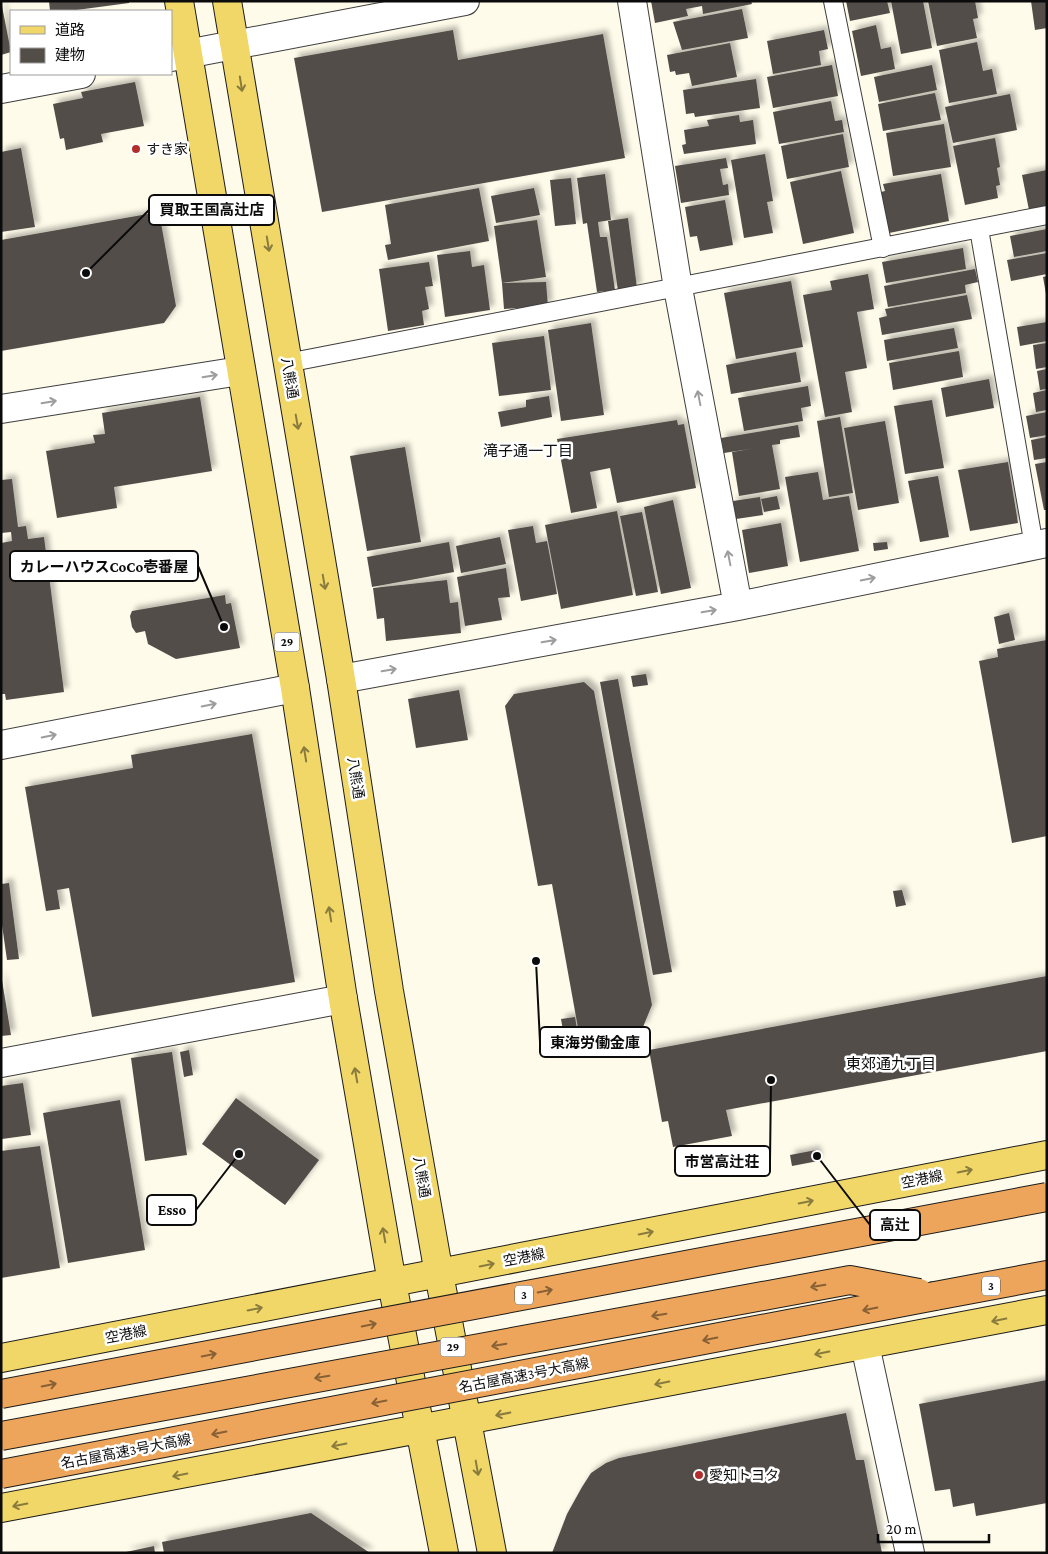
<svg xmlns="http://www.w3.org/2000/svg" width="1048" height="1554" font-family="'Crimson Pro','Noto Sans JP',serif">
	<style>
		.building { fill: #534d48; filter: url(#shadow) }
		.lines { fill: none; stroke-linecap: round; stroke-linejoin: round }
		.service-casing { stroke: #3e3e3e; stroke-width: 20 }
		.minor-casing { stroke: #3e3e3e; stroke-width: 30 }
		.primary-casing { stroke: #1c1c1c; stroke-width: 30 }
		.motorway-casing { stroke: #1c1c1c; stroke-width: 30 }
		.service { stroke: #fff; stroke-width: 18 }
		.minor { stroke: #fff; stroke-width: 28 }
		.primary { stroke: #f0d767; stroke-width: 28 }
		.motorway { stroke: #eca55a; stroke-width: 28 }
		.motorway-bridge-casing { stroke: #1c1c1c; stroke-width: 30; stroke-linecap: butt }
		.motorway-bridge { stroke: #eca55a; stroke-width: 28 }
		.oneway { stroke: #897b3e }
		.oneway2 { stroke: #9d9d9d }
		.oneway3 { stroke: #876036 }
		.poi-dot { fill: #b22e2c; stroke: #fff; stroke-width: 2 }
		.labels { text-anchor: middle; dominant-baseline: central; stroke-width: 5; stroke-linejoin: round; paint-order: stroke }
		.shield { fill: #fff; stroke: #545454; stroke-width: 1 }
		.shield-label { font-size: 12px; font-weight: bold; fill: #0b0b0b }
		.poi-label { font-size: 14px; fill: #0b0b0b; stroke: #fff; text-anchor: start }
		.street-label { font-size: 14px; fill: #0b0b0b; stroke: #fff }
		.neighbourhood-label { font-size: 15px; fill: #0b0b0b; stroke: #fff }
		.leader { fill: none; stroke: #0b0b0b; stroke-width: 2 }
		.callout-dot { fill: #0b0b0b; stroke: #fff; stroke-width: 2 }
		.callout { fill: #fff; stroke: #0b0b0b; stroke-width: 2 }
		.callout-label { font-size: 15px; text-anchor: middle; font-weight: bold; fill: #0b0b0b }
	</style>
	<defs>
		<filter id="shadow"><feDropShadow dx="4.5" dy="-4.5" stdDeviation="2.5" flood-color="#0004"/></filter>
	</defs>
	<rect width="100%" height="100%" fill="#fefbea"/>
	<path class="building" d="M1 1 11 52 1 55Z
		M49 1H129V3L69 11H50Z
		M651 1H751L752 4 703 14 702 6 686 9 688 16 655 23Z
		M846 1H887L890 13 850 21Z
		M891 1H923L932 48 901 54Z
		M928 1H975L978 18 973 19 977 38 937 46Z
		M1031 1H1047V28L1035 30Z
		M742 9 748 38 682 50 673 22Z
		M876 25 881 49 891 47 895 69 861 76 852 31Z
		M453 30 458 60 603 34 625 158 322 212 294 58Z
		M824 30 828 49 819 51 821 65 773 74 767 41Z
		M977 42 983 71 992 69 997 94 949 103 939 50Z
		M730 43 737 77 692 86 689 73 676 75 675 71 670 72 667 55Z
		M832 65 838 96 773 108 767 77Z
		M932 65 937 90 879 102 874 77Z
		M756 79 760 108 695 117 694 113 686 114 683 90Z
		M135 82 144 126 101 134 103 142 66 150 64 138 60 139 53 104 83 98 81 92Z
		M935 93 941 120 883 131 878 104Z
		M1010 94 1017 130 953 143 945 107Z
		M831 101 835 121 842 120 844 132 779 144 773 112Z
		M739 115 740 122 753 120 756 144 684 154 682 145 686 144 684 130 709 126 707 120Z
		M944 124 951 167 893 176 886 133Z
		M843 134 849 167 787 179 781 146Z
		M995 138 1000 167 997 168 1000 185 996 186 998 198 965 205 953 146Z
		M21 148 35 227 1 232V152Z
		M765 154 773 201 767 202 773 233 744 238 731 160Z
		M726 158 728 168 720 169 723 185 728 184 729 195 681 203 675 166Z
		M1047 170V206L1029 210 1022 175Z
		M841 171 854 233 803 244 790 182Z
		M605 174 611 220 598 222 600 237H607L615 290 597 292 587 223 583 224 577 178Z
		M941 174 949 221 889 233 881 192 885 191 883 184Z
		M571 178 576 224 555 226 550 180Z
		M479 188 489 241 388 260 385 245 391 244 385 205Z
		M534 188 540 215 496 223 491 196Z
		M725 200 733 245 700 251 697 236 690 237 685 207Z
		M159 212 176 306 164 323 1 351V240Z
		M628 218 637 288 618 291 608 221Z
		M537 220 546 277 502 283 494 226Z
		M1047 229V251L1014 257 1010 236Z
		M963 248 966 269 886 283 882 262Z
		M470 251 472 267 484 265 490 310 445 317 437 255Z
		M1047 253V274L1011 281 1007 260Z
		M429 262 433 286 425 287 429 309 422 311 424 325 388 331 379 269Z
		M975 269 978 282 965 285 966 293 888 307 884 286Z
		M868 274 874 309 857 312 867 368 845 372 852 412 825 417 803 295 832 290 830 281Z
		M1047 276V294H1046L1043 277Z
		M791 281 803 347 736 359 724 293Z
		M546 282 548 306 504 309 502 283Z
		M967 295 972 319 882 335 879 318 887 316 885 309Z
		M1047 322V341L1020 346 1017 327Z
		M591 323 604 415 561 421 548 330Z
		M954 328 958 348 887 361 884 340Z
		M544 336 551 390 499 396 492 343Z
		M1047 343V367L1036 369 1033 345Z
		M959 351 963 377 893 390 889 363Z
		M796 352 801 382 731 394 726 365Z
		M1047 369V389L1040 390 1037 371Z
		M989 379 994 408 946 417 941 388Z
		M808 386 811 406 801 408 803 421 744 431 738 398Z
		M1047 390V410L1036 412 1033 393Z
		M549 396 552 417 501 427 498 412 526 407V400Z
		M200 397 212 471 114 487 117 508 57 518 46 451 95 443 93 435 105 434 102 413Z
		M932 400 944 468 905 474 894 406Z
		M1047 412V435L1030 438 1026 416Z
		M840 417 853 493 829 497 817 421Z
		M677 420 678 425 684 424 696 488 617 503 610 468 590 472 597 508 571 513 557 439Z
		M885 421 899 503 858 510 844 428Z
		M798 425 800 437 780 440V444L772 445 780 489 739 496 732 452 756 448 724 453 721 438Z
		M1047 437V458L1034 460 1031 440Z
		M405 447 421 542 367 551 350 456Z
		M1008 462 1018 523 970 531 958 470Z
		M1047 462V510H1044L1035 464Z
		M818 472 823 500 849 496 859 551 800 562 785 477Z
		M938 476 949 537 920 542 908 481Z
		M12 479 18 527 26 526 28 539 44 537 64 692 6 700 5 694H1V543L12 541 11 532 1 533V480Z
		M777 496 780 509 764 512 761 499Z
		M760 497 763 515 736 519 733 501Z
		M673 500 691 588 661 594 644 507Z
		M617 511 633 595 561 609 545 525Z
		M642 512 658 592 636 596 620 516Z
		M781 523 788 566 749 573 742 530Z
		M533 526 536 543 547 541 557 594 521 601 508 530Z
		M500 537 506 564 461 573 456 546Z
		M449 542 454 572 372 587 367 557Z
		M887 542 888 549 874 551 873 543Z
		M506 568 510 597 498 598 502 620 465 626 457 577Z
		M447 580 450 603 458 602 461 633 386 641 384 618 377 619 373 588Z
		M225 595 226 604 231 603 240 648 176 659 148 644 145 631 136 633 132 627 130 616 132 611Z
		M1009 613 1015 640 999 644 994 617Z
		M1047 640V836L1012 843 979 661 998 657 997 649Z
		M646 674 648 685 633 687 631 676Z
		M618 679 672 972 653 975 600 682Z
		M584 682 594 691 652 1005 643 1027 580 1039 552 884 538 886 505 706 514 694Z
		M459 690 468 740 416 748 408 699Z
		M252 734 295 982 92 1017 69 888 57 890 60 909 46 911 25 787 133 768 131 755Z
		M9 883 19 959 7 960 1 918V884Z
		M902 890 906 905 896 907 893 891Z
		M1 974 11 1035 1 1036Z
		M1047 976V1051L726 1110 732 1136 673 1147 668 1121 662 1122 649 1050Z
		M575 1017 579 1040 565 1042 561 1019Z
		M189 1050 193 1075 184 1077 180 1052Z
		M172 1052 187 1155 145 1161 131 1058Z
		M23 1083 31 1135 2 1139 1 1086Z
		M236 1098 319 1160 285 1205 202 1144Z
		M120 1100 145 1250 68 1263 43 1113Z
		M40 1146 60 1268 1 1278V1151Z
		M816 1150 818 1161 792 1166 790 1155Z
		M1047 1380V1503L976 1516 974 1503 953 1507 950 1489 935 1491 919 1404Z
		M846 1413 856 1460H864L882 1553H552L567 1514 582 1487 591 1473 606 1463 619 1458Z
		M311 1513 370 1553H164L162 1542Z
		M154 1546 155 1553H126V1552Z"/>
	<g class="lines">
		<defs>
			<path id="service" d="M833 1 883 248
				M979 229 1034 546
				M287 363 1047 215"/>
			<path id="minor" d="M632 1 678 288 738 606
				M171 57 465 1
				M1 89 81 74
				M1 409 240 371
				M341 679 738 606 1047 543
				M1 745 295 688
				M1 1063 343 999
				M865 1345 910 1553"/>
			<path id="primary" d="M179 1 295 688 343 999 392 1283 444 1553
				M227 1 341 679 389 991 439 1274 492 1553
				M1 1358 1047 1155
				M1 1508 1047 1310"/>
			<path id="motorway" d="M935 1296 1047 1275"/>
		</defs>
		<use href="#service" class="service-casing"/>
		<use href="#minor" class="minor-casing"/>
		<use href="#primary" class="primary-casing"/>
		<use href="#motorway" class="motorway-casing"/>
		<use href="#service" class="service"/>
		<use href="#minor" class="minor"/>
		<use href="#primary" class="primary"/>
		<use href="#motorway" class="motorway"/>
		<defs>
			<path id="motorway-bridge" d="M1 1394 1047 1197
				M1 1436 850 1280 919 1293
				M1 1474 935 1296"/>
		</defs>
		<use href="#motorway-bridge" class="motorway-bridge-casing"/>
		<use href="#motorway-bridge" class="motorway-bridge"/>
	</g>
	<defs><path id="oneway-shaft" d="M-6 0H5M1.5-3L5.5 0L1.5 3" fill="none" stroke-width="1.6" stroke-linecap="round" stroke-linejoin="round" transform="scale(1.25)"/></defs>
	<g class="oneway">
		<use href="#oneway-shaft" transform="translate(241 84) rotate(81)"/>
		<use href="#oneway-shaft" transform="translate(268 244) rotate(81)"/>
		<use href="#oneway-shaft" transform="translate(297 422) rotate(80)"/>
		<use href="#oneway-shaft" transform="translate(324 582) rotate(80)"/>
		<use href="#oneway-shaft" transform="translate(305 754) rotate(-99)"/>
		<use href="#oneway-shaft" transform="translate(330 914) rotate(-99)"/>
		<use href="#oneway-shaft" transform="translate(356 1075) rotate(-100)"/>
		<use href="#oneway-shaft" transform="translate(965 1171) rotate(-11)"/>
		<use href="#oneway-shaft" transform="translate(806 1202) rotate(-11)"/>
		<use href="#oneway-shaft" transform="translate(646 1233) rotate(-11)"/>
		<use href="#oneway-shaft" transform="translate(384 1235) rotate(-100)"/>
		<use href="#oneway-shaft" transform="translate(487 1265) rotate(-11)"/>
		<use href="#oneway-shaft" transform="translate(255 1309) rotate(-11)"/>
		<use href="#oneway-shaft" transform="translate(999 1320) rotate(169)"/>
		<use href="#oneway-shaft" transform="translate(822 1353) rotate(169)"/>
		<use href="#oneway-shaft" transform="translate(662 1383) rotate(169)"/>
		<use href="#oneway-shaft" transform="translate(503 1414) rotate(169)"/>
		<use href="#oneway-shaft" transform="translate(339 1445) rotate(169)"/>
		<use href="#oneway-shaft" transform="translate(477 1468) rotate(80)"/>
		<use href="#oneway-shaft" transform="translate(180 1475) rotate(169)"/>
		<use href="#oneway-shaft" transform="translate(20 1505) rotate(169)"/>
	</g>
	<g class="oneway2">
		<use href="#oneway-shaft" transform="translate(210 376) rotate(-9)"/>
		<use href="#oneway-shaft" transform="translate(699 398) rotate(-101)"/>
		<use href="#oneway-shaft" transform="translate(49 402) rotate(-9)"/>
		<use href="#oneway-shaft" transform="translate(729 558) rotate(-101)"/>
		<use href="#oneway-shaft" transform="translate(868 579) rotate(-11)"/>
		<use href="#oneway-shaft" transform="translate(709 611) rotate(-10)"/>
		<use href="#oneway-shaft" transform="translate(549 641) rotate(-10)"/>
		<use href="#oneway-shaft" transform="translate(389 670) rotate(-10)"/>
		<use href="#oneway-shaft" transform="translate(209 705) rotate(-11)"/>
		<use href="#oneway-shaft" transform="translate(49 736) rotate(-11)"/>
	</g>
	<g class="oneway3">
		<use href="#oneway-shaft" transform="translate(818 1286) rotate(170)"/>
		<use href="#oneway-shaft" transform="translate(545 1291) rotate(-11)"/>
		<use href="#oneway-shaft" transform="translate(870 1309) rotate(169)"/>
		<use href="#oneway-shaft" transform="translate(659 1315) rotate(170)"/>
		<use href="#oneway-shaft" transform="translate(369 1325) rotate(-11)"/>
		<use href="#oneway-shaft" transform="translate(710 1339) rotate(169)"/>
		<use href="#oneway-shaft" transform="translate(499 1345) rotate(170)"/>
		<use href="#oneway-shaft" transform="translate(209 1355) rotate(-11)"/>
		<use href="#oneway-shaft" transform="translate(322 1377) rotate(170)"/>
		<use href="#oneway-shaft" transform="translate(49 1385) rotate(-11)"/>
		<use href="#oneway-shaft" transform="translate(379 1402) rotate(169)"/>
		<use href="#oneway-shaft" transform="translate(219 1433) rotate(169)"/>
	</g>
	<g class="poi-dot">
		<circle cx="136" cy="149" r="5"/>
		<circle cx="699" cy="1475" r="5"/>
	</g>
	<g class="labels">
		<g class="shield">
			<rect x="274.5" y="632.5" width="25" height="19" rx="4"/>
			<rect x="982" y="1276.5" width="18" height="19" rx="4"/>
			<rect x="515" y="1285.5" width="18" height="19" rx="4"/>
			<rect x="440.5" y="1337.5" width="25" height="19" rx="4"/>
		</g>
		<g class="shield-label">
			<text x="287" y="642">29</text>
			<text x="991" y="1286">3</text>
			<text x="524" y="1295">3</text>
			<text x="453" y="1347">29</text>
		</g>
		<g class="poi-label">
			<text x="146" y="149">すき家</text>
			<text x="709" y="1475">愛知トヨタ</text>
		</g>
		<g class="street-label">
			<text transform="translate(290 378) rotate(80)">八熊通</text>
			<text transform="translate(356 778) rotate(81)">八熊通</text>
			<text transform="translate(422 1177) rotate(80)">八熊通</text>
			<text transform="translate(922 1179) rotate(-11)">空港線</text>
			<text transform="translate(524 1257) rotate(-11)">空港線</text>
			<text transform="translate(126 1334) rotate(-11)">空港線</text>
			<text transform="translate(524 1375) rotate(-11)">名古屋高速3号大高線</text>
			<text transform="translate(126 1451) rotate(-11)">名古屋高速3号大高線</text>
		</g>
		<g class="neighbourhood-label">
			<text x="528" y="451">滝子通一丁目</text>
			<text x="891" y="1064">東郊通九丁目</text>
		</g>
	</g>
	<path class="leader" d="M86 273L149 210M224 627L198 566M536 961L540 1042M771 1080L770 1161M239 1154L196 1210M817 1156L870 1225"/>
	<g class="callout-dot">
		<circle cx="86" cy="273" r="5"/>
		<circle cx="224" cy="627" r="5"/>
		<circle cx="536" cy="961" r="5"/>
		<circle cx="771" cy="1080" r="5"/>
		<circle cx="239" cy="1154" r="5"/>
		<circle cx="817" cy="1156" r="5"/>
	</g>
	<g class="callout">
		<rect x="149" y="195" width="125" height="30" rx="5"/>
		<rect x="10" y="551" width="188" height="30" rx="5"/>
		<rect x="540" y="1027" width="110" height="30" rx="5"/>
		<rect x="675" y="1146" width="95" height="30" rx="5"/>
		<rect x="147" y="1195" width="49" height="30" rx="5"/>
		<rect x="870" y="1210" width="50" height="30" rx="5"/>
	</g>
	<g class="callout-label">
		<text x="212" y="215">買取王国高辻店</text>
		<text x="104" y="572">カレーハウスCoCo壱番屋</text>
		<text x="595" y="1048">東海労働金庫</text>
		<text x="722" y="1167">市営高辻荘</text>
		<text x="172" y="1215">Esso</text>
		<text x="895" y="1230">高辻</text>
	</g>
	<rect width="1048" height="1554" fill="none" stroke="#0b0b0b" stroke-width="5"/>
	<rect x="10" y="10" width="162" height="65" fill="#ffffff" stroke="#9d9d9d"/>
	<rect x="20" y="26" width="25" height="8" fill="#f0d767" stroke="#9d9d9d"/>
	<text x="55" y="35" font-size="15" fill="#0b0b0b">道路</text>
	<rect x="20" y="48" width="25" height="15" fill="#534d48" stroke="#9d9d9d"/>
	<text x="55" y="60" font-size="15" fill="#0b0b0b">建物</text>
	<path d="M878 1534v8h111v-8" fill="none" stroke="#0b0b0b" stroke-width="2.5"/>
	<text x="886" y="1534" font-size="15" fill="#0b0b0b" stroke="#ffffff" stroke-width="4" paint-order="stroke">20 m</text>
</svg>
